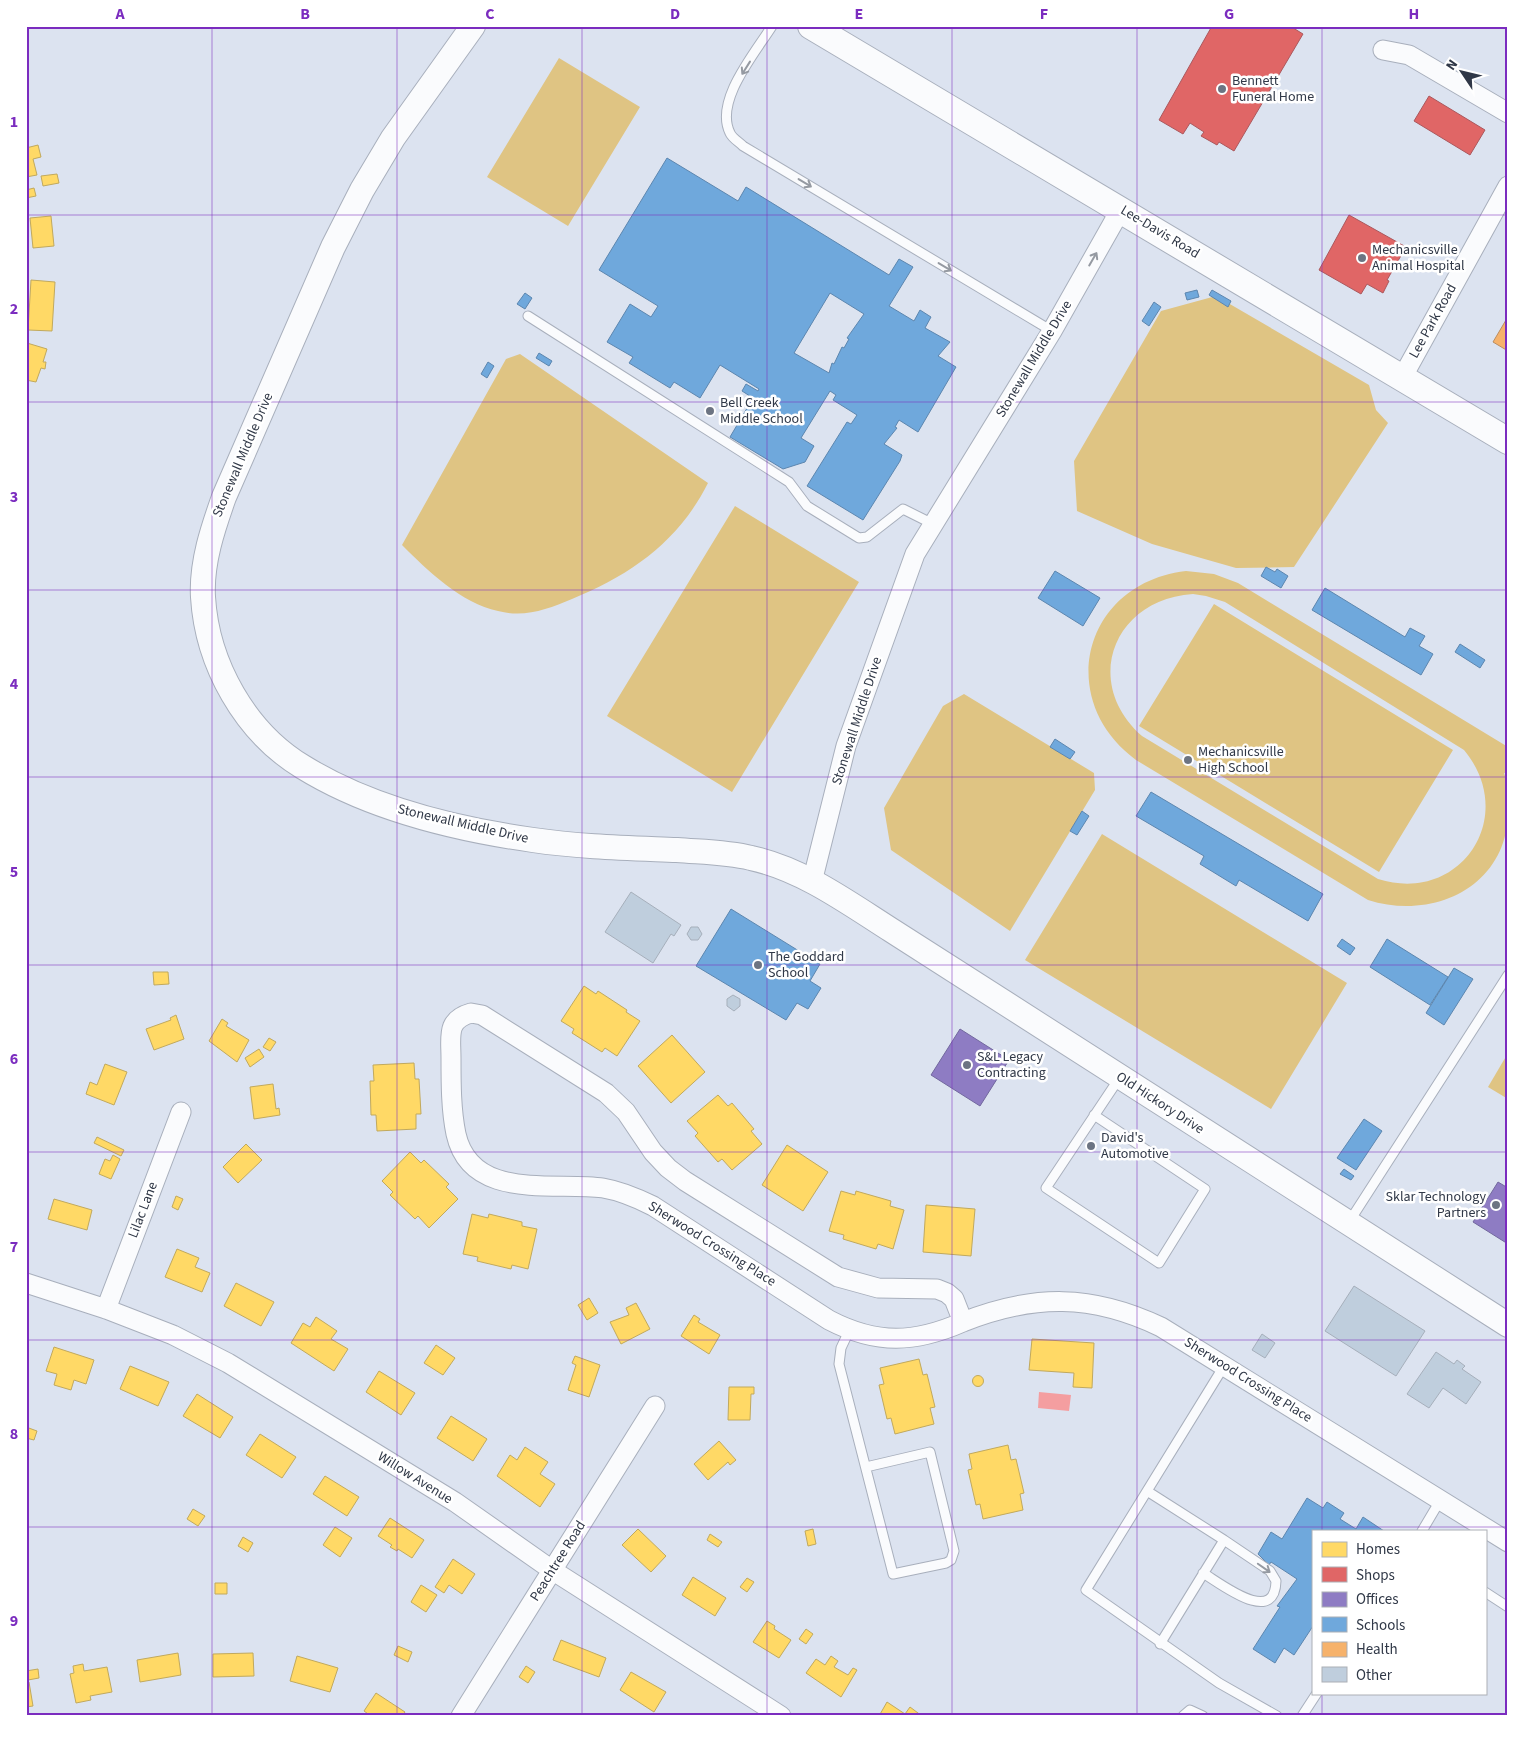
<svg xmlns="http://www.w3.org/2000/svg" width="1534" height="1742" font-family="'Source Sans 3',sans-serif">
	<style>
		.green { fill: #dfc483; fill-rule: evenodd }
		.water { fill: #f49ea0 }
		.homes { fill: #ffd966; stroke: #c1a95d }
		.shops { fill: #e06666; stroke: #ab585d }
		.offices { fill: #8e7cc3; stroke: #72689e }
		.schools { fill: #6fa8dc; stroke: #5c86af; fill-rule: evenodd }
		.health { fill: #f6b26b; stroke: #bb8d60 }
		.building { fill: #bfcedd; stroke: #a6afbb }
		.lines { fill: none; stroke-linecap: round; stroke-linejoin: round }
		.service-casing { stroke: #a8afbc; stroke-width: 11 }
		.minor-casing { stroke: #a8afbc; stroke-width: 21 }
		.tertiary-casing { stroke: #a8afbc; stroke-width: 26 }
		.secondary-casing { stroke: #a8afbc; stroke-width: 28 }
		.service { stroke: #fafbfd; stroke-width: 9 }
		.minor { stroke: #fafbfd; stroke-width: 19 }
		.tertiary { stroke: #fafbfd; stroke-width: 24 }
		.secondary { stroke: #fafbfd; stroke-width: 26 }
		.oneway { stroke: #959aa2 }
		.grid { fill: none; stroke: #7b2cbf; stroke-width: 1; stroke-opacity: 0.55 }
		.poi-dot { fill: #6c7482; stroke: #fff; stroke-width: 2 }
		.labels { text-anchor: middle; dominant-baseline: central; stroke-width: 5; stroke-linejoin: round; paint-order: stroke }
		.poi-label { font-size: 14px; fill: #303847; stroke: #fff; text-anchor: start }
		.street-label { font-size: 14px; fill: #303847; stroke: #fff }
		.neatline { fill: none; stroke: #7b2cbf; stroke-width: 2 }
		.grid-label { font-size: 16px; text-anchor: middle; font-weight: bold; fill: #7b2cbf }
	</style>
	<rect width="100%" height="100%" fill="#dce3f0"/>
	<path class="green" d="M559 58 640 107 568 226 487 177Z
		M1216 296 1369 385 1376 410 1388 423 1294 567 1236 568 1152 544 1077 511 1074 461 1161 311Z
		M520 354 708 483C679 541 631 575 572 599 548 609 525 618 498 611 461 603 428 571 402 545L506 359Z
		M735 506 859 582 732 792 607 716Z
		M1186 571 1214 574 1238 583 1508 747V774L1504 773C1509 785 1508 798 1508 811 1508 886 1434 921 1368 900L1136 760C1054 700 1083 583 1186 571ZM1193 594 1206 596 1225 602 1464 750C1519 816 1461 905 1378 879L1142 736C1081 682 1114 599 1193 594Z
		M1214 604 1453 750 1379 872 1139 726Z
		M964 694 1094 773 1095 790 1010 931 891 850 884 808 943 706Z
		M1102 834 1347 983 1271 1109 1025 960Z
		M1508 1053V1099L1488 1087Z"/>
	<path class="water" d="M1039 1392 1071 1395 1069 1411 1038 1408Z"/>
	<path class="homes" d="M38 145 41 157 33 159 37 175 26 177V148Z
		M57 174 59 183 43 186 41 176Z
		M34 188 36 196 26 198V190Z
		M51 216 54 246 33 248 30 218Z
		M31 280 55 282 52 331 28 330Z
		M27 343 47 349 43 362H46L45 369 41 368 36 382 26 380Z
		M153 972H168L169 984 154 985Z
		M584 986 596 994 598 991 627 1010 626 1012 640 1021 617 1056 605 1048 602 1052 572 1033 574 1029 561 1021Z
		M176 1015 184 1039 154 1050 146 1029 171 1020 170 1018Z
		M222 1019 228 1023 226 1026 249 1040 237 1062 209 1041Z
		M672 1035 705 1072 671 1103 638 1066Z
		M269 1038 276 1042 270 1051 263 1047Z
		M259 1049 264 1057 250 1067 245 1058Z
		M414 1063 415 1079H419L421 1114H416V1129L377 1131 376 1115H371L370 1081H374L373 1065Z
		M105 1064 127 1072 114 1105 86 1094 90 1082 97 1085Z
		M273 1084 276 1109 279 1108 280 1115 254 1119 250 1087Z
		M718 1095 728 1106 732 1103 754 1129 751 1131 762 1144 732 1170 722 1159 718 1162 695 1136 698 1133 687 1121Z
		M97 1137 124 1150 121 1156 94 1143Z
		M246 1144 262 1160 238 1183 223 1167Z
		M787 1145 828 1172 803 1211 762 1185Z
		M410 1152 421 1163 424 1160 449 1184 446 1187 458 1199 429 1228 418 1216 415 1219 390 1195 393 1192 382 1181Z
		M113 1155 120 1159 111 1179 99 1174 105 1159 110 1161Z
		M841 1191 855 1195 856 1191 891 1201 890 1206 904 1210 893 1249 878 1244 876 1249 843 1239 844 1235 829 1231Z
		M176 1196 183 1199 178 1210 172 1207Z
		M54 1199 92 1210 87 1230 48 1219Z
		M926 1205 975 1209 971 1256 923 1252Z
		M472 1214 488 1218 489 1214 522 1222V1226L537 1229 528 1269 512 1265 511 1269 477 1261 478 1257 463 1254Z
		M177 1249 199 1258 195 1267 210 1273 202 1292 165 1277Z
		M236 1283 274 1302 261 1326 224 1306Z
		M589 1298 598 1313 587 1320 578 1305Z
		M636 1303 650 1329 621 1344 610 1322 629 1315 626 1308Z
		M694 1315 700 1319 698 1322 720 1335 709 1354 681 1336Z
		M316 1317 337 1331 331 1339 348 1349 334 1371 291 1343 303 1323 310 1327Z
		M1032 1339 1094 1343 1092 1388 1073 1387 1074 1373 1029 1370Z
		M436 1345 455 1358 443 1375 424 1363Z
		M54 1347 94 1360 86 1384 74 1380 71 1390 54 1385 57 1374 46 1371Z
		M575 1356 600 1365 589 1397 568 1390 576 1365 572 1363Z
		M919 1359 923 1375 927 1374 935 1407 930 1408 934 1424 895 1434 891 1418 887 1419 879 1385 884 1384 880 1368Z
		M130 1366 169 1382 158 1406 120 1389Z
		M379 1371 415 1393 401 1415 366 1392Z
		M972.5 1381a5.5 5.5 0 1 1 11 0a5.5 5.5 0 1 1-11 0Z
		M729 1387H754V1394H751L750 1420H728Z
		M197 1394 233 1417 220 1438 183 1416Z
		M451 1416 487 1439 473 1461 437 1438Z
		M26 1427 37 1431 34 1440 26 1438Z
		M260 1434 296 1457 282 1478 246 1455Z
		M719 1441 736 1460 730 1465 728 1462 708 1480 694 1464Z
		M1008 1445 1011 1460 1016 1459 1024 1493 1020 1494 1023 1510 983 1519 980 1504 976 1505 968 1470 972 1469 969 1454Z
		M525 1447 548 1462 540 1474 555 1484 540 1507 497 1476 510 1455 517 1460Z
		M325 1476 359 1497 347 1516 313 1494Z
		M193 1509 205 1516 198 1526 187 1519Z
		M390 1518 424 1540 412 1558 398 1549 397 1551 390 1547 392 1545 378 1536Z
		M335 1527 352 1538 340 1557 323 1545Z
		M638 1529 666 1556 651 1572 622 1545Z
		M813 1529 816 1544 808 1546 805 1531Z
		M710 1534 722 1542 718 1547 707 1540Z
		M243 1537 253 1543 248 1552 238 1546Z
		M453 1559 475 1574 462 1594 449 1585 444 1593 435 1587Z
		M693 1577 726 1598 715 1616 682 1595Z
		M747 1578 754 1582 747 1592 740 1587Z
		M215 1583H227V1594H215Z
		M421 1585 437 1595 426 1612 411 1602Z
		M767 1621 775 1626 774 1629 791 1640 779 1658 753 1642Z
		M806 1629 813 1634 806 1644 799 1639Z
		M561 1640 606 1658 599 1677 553 1660Z
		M398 1646 412 1652 408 1662 394 1655Z
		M178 1653 181 1675 140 1682 137 1660Z
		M253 1653 254 1676 213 1677V1654Z
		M297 1656 338 1668 330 1692 290 1681Z
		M831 1656 838 1661 834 1667 848 1675 853 1668 857 1670 841 1697 806 1673 816 1659 825 1665Z
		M83 1664 84 1671 107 1667 112 1692 90 1696 91 1700 76 1703 70 1674 74 1673 73 1666Z
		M526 1666 535 1672 528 1683 519 1677Z
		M38 1669 39 1678 28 1680 26 1671Z
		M631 1672 666 1692 654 1712 620 1690Z
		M26 1682H29L33 1706 26 1707Z
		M376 1693 405 1712 402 1716H371L364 1711Z
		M887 1702 905 1714 910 1707 922 1716H879Z"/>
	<path class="shops" d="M1212 26H1290L1303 34 1234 151 1219 142 1217 145 1201 136 1204 132 1190 123 1183 134 1159 120Z
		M1429 96 1485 130 1470 155 1414 121Z
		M1349 215 1406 247 1387 280 1389 281 1383 293 1367 284 1361 294 1319 270Z"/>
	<path class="offices" d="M960 1029 1009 1060 980 1106 931 1075Z
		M1498 1182 1508 1188V1244L1473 1222Z"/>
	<path class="schools" d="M667 158 738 201 746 187 889 275 899 259 913 267 889 306 914 321 920 310 931 317 925 328 950 342 938 356 956 367 918 432 899 420 895 427 897 428 884 444 902 455 900 461 863 520 807 486 847 422 851 424 857 415 833 400 836 395 830 391 801 438 814 446 805 462 783 469 730 437 753 398 742 391 746 384 758 391 759 389 720 365 700 398 674 382 670 388 629 363 633 357 607 342 630 304 651 317 658 306 599 270ZM830 293 864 314 847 338 849 339 844 348 842 347 834 364 832 363 829 373 794 353Z
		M1197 290 1199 297 1187 300 1185 293Z
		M1212 290 1231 301 1228 307 1209 295Z
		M525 293 532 298 525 309 517 304Z
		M1154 302 1161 307 1149 326 1142 321Z
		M539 353 552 361 549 366 536 358Z
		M488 362 494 366 487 378 481 374Z
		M1266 567 1275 572 1277 569 1288 576 1281 588 1261 576Z
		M1055 571 1100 598 1083 626 1038 598Z
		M1325 588 1405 637 1410 628 1425 636 1419 646 1433 654 1421 675 1312 610Z
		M1460 644 1485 660 1480 668 1455 652Z
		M1055 739 1075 752 1070 759 1050 747Z
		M1151 792 1323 894 1308 921 1239 880 1236 886 1200 864 1204 856 1136 816Z
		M1082 811 1089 816 1077 835 1070 831Z
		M731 909 820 964 810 981 821 988 808 1009 797 1003 786 1020 696 966Z
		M1342 939 1355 948 1350 955 1337 946Z
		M1387 939 1448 977 1430 1005 1370 967Z
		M1454 968 1473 979 1444 1025 1426 1013Z
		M1364 1119 1382 1131 1356 1170 1337 1158Z
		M1344 1169 1354 1176 1351 1180 1340 1174Z
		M1307 1498 1323 1508 1327 1502 1344 1513 1340 1519 1356 1529 1363 1517 1384 1531H1313V1626L1294 1655 1284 1648 1275 1663 1253 1649 1280 1607 1277 1606 1297 1579 1271 1562 1269 1565 1258 1554 1271 1532 1282 1539Z"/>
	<path class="health" d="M1506 320 1508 321V351L1493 342Z"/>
	<path class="building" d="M631 892 681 925 674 936 671 934 653 963 605 932Z
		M691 927H698L702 934 698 940H691L687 934Z
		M733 995 740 999V1006L734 1011 727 1006V999Z
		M1354 1286 1425 1331 1396 1376 1325 1331Z
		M1262 1334 1275 1343 1265 1358 1252 1350Z
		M1436 1352 1454 1364 1457 1360 1465 1366 1462 1369 1481 1382 1466 1404 1443 1388 1429 1408 1407 1394Z"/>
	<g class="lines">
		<defs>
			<path id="service" d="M772 26C755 53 714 101 730 133 732 138 739 142 743 146L1052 331
				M528 316 789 482 807 506 859 538 867 537 903 509 933 524
				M1094 1115 1205 1189 1159 1263 1046 1188 1120 1077
				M1349 1222 1508 975
				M849 1331 841 1348 839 1364 893 1574 946 1563 951 1560 954 1551 930 1452 866 1467
				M1224 1366 1086 1590 1219 1683 1277 1716
				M1147 1491 1224 1540 1160 1644
				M1422 1531 1441 1499
				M1203 1573C1220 1583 1275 1627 1276 1581L1270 1571 1224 1540
				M1485 1592 1508 1607
				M1183 1716 1190 1710 1203 1716
				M1302 1716 1317 1693"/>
			<path id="minor" d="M1383 50 1409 55 1508 113
				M1402 378 1508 186
				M812 882 846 746 915 554 1052 331 1121 209
				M471 1013 482 1015 606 1093 626 1112 653 1152 668 1168 685 1181 838 1277 878 1288 937 1289 947 1293 954 1299 963 1322C915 1343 877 1345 829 1320L653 1206C637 1198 621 1191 603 1188 555 1181 471 1202 456 1134 451 1110 451 1083 451 1058 451 1036 446 1020 471 1013Z
				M26 1283 106 1309 173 1335 228 1363 455 1502 552 1570 781 1716
				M106 1309 181 1112
				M963 1322C1034 1294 1092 1294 1161 1327L1508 1542
				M461 1716 655 1406"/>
			<path id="tertiary" d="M473 26 393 138 362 190 333 247 224 497C213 528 201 563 203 597 207 664 245 732 303 767 371 809 455 829 533 840 580 847 629 848 677 850 701 852 727 852 751 858 802 869 847 902 891 930L1508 1325"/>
			<path id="secondary" d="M811 26 1508 441"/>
		</defs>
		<use href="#service" class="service-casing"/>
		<use href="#minor" class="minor-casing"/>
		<use href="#tertiary" class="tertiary-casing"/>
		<use href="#secondary" class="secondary-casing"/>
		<use href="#service" class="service"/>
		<use href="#minor" class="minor"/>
		<use href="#tertiary" class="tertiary"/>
		<use href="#secondary" class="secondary"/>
	</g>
	<defs><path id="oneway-shaft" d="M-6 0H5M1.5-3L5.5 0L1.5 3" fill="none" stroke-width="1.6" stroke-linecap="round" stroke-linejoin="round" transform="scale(1.25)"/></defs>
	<g class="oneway">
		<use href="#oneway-shaft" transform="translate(746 68) rotate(122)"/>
		<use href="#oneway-shaft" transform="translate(805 183) rotate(31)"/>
		<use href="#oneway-shaft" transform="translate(1093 259) rotate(-60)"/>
		<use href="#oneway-shaft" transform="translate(945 267) rotate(31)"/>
		<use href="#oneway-shaft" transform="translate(1264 1568) rotate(35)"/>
	</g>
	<path class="grid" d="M212 26V1716M397 26V1716M582 26V1716M767 26V1716M952 26V1716M1137 26V1716M1322 26V1531M26 215H1508M26 402H1508M26 590H1508M26 777H1508M26 965H1508M26 1152H1508M26 1340H1508M26 1527H1508M1322 1693V1716"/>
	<g class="poi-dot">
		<circle cx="1222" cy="89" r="5"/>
		<circle cx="1362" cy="258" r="5"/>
		<circle cx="710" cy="411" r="5"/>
		<circle cx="1188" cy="760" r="5"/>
		<circle cx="758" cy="965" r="5"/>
		<circle cx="967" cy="1065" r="5"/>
		<circle cx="1091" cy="1146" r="5"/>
		<circle cx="1496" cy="1205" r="5"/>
	</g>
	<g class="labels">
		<g class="poi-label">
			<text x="1232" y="81">Bennett<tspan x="1232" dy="16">Funeral Home</tspan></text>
			<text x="1372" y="250">Mechanicsville<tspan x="1372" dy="16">Animal Hospital</tspan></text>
			<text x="720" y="403">Bell Creek<tspan x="720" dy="16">Middle School</tspan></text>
			<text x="1198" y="752">Mechanicsville<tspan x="1198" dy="16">High School</tspan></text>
			<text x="768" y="957">The Goddard<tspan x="768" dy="16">School</tspan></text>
			<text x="977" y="1057">S&amp;L Legacy<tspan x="977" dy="16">Contracting</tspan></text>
			<text x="1101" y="1138">David's<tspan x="1101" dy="16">Automotive</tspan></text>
			<text x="1486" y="1197" text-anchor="end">Sklar Technology<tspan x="1486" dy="16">Partners</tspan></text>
		</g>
		<g class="street-label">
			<text transform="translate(1160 232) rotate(31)">Lee-Davis Road</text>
			<text transform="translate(1433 321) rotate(-61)">Lee Park Road</text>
			<text transform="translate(1034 359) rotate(-59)">Stonewall Middle Drive</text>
			<text transform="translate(243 455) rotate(-67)">Stonewall Middle Drive</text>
			<text transform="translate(857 721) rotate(-72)">Stonewall Middle Drive</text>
			<text transform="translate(463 824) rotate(13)">Stonewall Middle Drive</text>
			<text transform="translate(1160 1103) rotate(33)">Old Hickory Drive</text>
			<text transform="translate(143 1210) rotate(-69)">Lilac Lane</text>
			<text transform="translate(712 1244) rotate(32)">Sherwood Crossing Place</text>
			<text transform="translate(1248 1380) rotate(32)">Sherwood Crossing Place</text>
			<text transform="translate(415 1478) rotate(32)">Willow Avenue</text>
			<text transform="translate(558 1561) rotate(-58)">Peachtree Road</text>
		</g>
	</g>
	<rect width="1534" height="1742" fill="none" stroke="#ffffff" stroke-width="55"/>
	<rect x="1312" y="1530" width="175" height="165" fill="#ffffff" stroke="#acafb5"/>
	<rect x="1322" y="1542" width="25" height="15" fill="#ffd966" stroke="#acafb5"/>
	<text x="1356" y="1554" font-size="15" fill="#303847">Homes</text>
	<rect x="1322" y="1567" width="25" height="15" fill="#e06666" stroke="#acafb5"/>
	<text x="1356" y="1580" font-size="15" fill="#303847">Shops</text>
	<rect x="1322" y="1592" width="25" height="15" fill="#8e7cc3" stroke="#acafb5"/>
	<text x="1356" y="1604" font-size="15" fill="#303847">Offices</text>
	<rect x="1322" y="1617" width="25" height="15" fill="#6fa8dc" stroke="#acafb5"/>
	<text x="1356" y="1630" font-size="15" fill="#303847">Schools</text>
	<rect x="1322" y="1642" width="25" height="15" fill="#f6b26b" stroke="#acafb5"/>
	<text x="1356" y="1654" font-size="15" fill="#303847">Health</text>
	<rect x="1322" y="1667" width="25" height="15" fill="#bfcedd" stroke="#acafb5"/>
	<text x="1356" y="1680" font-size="15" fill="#303847">Other</text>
	<g transform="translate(1462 72) rotate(305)" stroke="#ffffff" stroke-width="4" paint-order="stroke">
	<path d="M0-4L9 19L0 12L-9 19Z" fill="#303847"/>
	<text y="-8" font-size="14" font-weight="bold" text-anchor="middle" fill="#303847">N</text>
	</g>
	<rect x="28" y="28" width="1478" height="1686" class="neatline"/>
	<g class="grid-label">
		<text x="120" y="19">A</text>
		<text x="305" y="19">B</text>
		<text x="490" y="19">C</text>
		<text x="675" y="19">D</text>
		<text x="859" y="19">E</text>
		<text x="1044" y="19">F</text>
		<text x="1229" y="19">G</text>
		<text x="1414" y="19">H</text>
		<text x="14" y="127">1</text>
		<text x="14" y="314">2</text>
		<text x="14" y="502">3</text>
		<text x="14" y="689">4</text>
		<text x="14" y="877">5</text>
		<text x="14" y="1064">6</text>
		<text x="14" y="1252">7</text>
		<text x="14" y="1439">8</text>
		<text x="14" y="1626">9</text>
	</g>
</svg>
